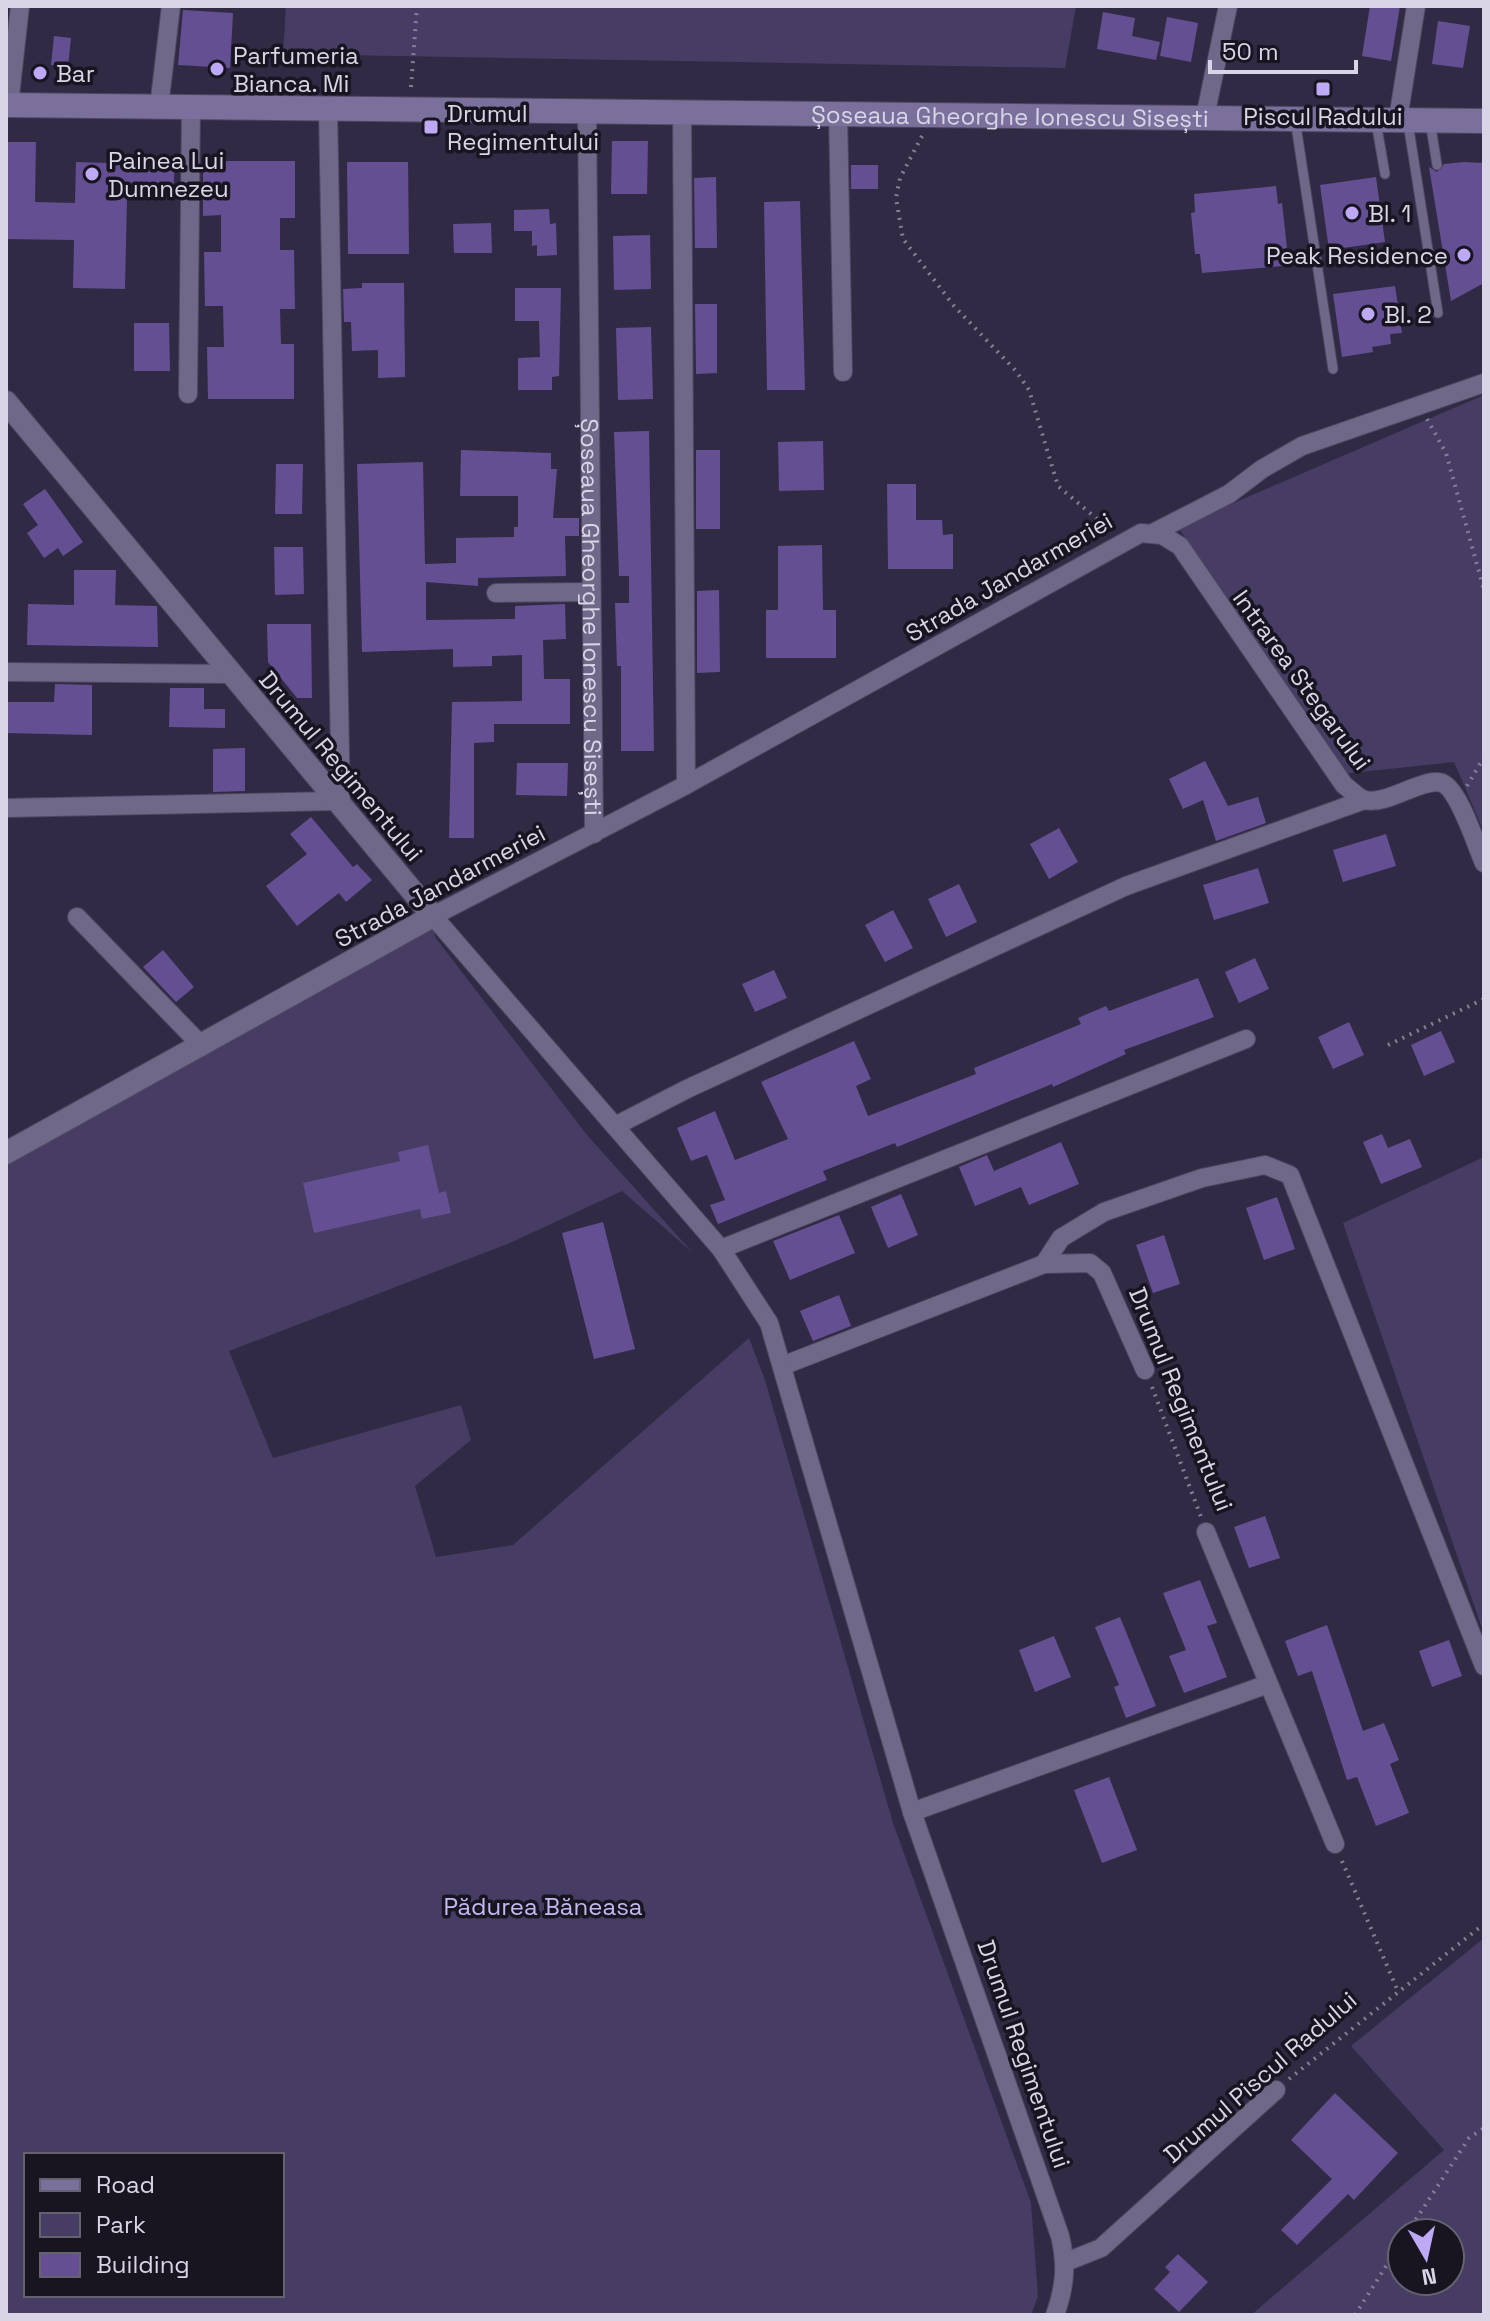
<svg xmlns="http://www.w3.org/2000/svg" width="1490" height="2321" font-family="'Space Grotesk',sans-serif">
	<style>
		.green { fill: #473c63; fill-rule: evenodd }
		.building { fill: #644f93 }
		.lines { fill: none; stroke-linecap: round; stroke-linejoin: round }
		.service-casing { stroke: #4f4860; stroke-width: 11 }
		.minor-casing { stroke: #4f4860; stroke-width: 20 }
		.tertiary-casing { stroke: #4f4860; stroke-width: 24 }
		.secondary-casing { stroke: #4f4860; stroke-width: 26 }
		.path { stroke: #857f96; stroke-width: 4; stroke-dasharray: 2 6; stroke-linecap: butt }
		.service { stroke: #706888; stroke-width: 9 }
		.minor { stroke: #706888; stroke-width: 18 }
		.tertiary { stroke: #706888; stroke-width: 22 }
		.secondary { stroke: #7b6f9c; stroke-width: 24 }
		.poi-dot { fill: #bda9f5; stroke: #181521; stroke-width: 3 }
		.labels { text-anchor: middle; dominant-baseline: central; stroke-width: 7; stroke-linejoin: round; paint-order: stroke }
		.poi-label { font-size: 24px; fill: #d9d5e7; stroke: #181521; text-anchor: start }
		.street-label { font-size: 24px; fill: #d9d5e7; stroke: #181521 }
		.park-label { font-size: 24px; fill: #c6b7f2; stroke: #181521 }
	</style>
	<rect width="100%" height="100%" fill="#312a45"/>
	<path class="green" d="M286 6H1076L1065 68 283 54Z
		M1484 395V832L1454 762 1342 774 1178 527Z
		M433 916 435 937 587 1135 692 1252 622 1191 510 1243 229 1351 273 1458 461 1405 471 1440 415 1486 436 1557 513 1545 749 1338 765 1380 893 1823 1031 2203 1038 2296 1031 2315H6V1153ZM26 2155H282V2295H26Z
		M1484 1157V1634L1343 1223Z
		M1484 1938V2315H1251L1444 2150 1351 2046ZM1450 2233V2281H1402V2233Z"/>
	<path class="building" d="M1370 6H1400L1391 61 1362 56Z
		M183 10 233 13 230 68 178 65Z
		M1103 12 1135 18 1132 36 1160 42 1156 60 1097 49Z
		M1167 17 1198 23 1191 62 1160 56Z
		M1438 21 1470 26 1463 68 1432 64Z
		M54 36 71 38 68 67 51 65Z
		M612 141H648L647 194H611Z
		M6 142H36L35 202 75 203 76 162 142 164 143 157 175 158 173 199 127 198 125 289 73 288 74 240 6 239Z
		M203 161H295V218H280V250H294L295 309H280L281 344H294V399H208L207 347H224L223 306H205L204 252H221V215L203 216Z
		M347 162H408L409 254H348Z
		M1464 162 1484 163V283L1451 301 1429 167 1437 172 1444 164Z
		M851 165H878V189H851Z
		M716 177 717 248H695L694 178Z
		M1376 177 1385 242 1329 250 1320 185Z
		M1276 186 1278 204 1282 203 1287 248 1281 249 1283 266 1202 273 1200 254H1195L1191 213 1195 212 1194 194Z
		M800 201 805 390H767L764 202Z
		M549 209 550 224 556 223 557 255 537 256V245L532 246V231H514V210Z
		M491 223 492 253H454L453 224Z
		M650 235 651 289 614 290 613 236Z
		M362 283H404L405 377 378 378V350L352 351 351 322H344L343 289 362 288Z
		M1395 286 1402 333 1390 334 1391 344 1372 347 1373 352 1342 357 1333 294Z
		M515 288H561L559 376 552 377V390H518V358L540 357 539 321H515Z
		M695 304H717V373L696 374Z
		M134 323H169L170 371H134Z
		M651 327 653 399 618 400 616 328Z
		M649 431 654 751H621V666H617L615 603H629V576H619L614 432Z
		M823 441 824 490 779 491 778 442Z
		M461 450 551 453V469H557L553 518H579V536H565L566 576 478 578V586L426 582V620L515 619V606L565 604 566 639 543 640 544 679H570V724H494V742L474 743V838H449L452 702 522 701V655L492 656V666L453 667V649L362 652 357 464 423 462 425 564 456 563V538L514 537V527H518V496H460Z
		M696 450H720V529H696Z
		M276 464H303L302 514H275Z
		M887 484H916V520H942L943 535 953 534V569H888Z
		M45 489 83 542 63 556 58 548 44 558 27 533 38 525 23 504Z
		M822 545 823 610H836V658H766V610H778V546Z
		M274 547H303L304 594 275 595Z
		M74 570H116L115 605 157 606 158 647 27 645 28 604 74 605Z
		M719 590 720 672 697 673V591Z
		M267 624H311L312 698H297L268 662Z
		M55 684 92 685V735L6 733V702H54Z
		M170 688H204V709H225V728L169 727Z
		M245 748V791L213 792V749Z
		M1205 761 1228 806 1258 797 1266 823 1216 841 1203 800 1183 809 1169 779Z
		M517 763H568L567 796 516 795Z
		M311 817 353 867 357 864 372 880 346 902 339 893 297 926 266 886 307 854 290 834Z
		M1059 828 1078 862 1049 879 1030 844Z
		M1386 834 1396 866 1343 882 1333 850Z
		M1258 868 1269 903 1214 920 1203 885Z
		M959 884 977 922 946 937 928 899Z
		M893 910 913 948 885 962 865 925Z
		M163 950 194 987 176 1002 143 967Z
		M1255 958 1269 989 1239 1003 1225 972Z
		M774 970 787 998 755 1012 742 984Z
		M1198 978 1214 1017 1124 1050 1126 1054 1053 1087 1052 1084 897 1147 895 1143 823 1171 827 1180 718 1224 710 1205 725 1200 707 1155 691 1161 677 1128 715 1111 735 1160 788 1139 761 1082 854 1041 871 1079 856 1086 868 1116 976 1074 974 1068 1081 1024 1078 1018 1106 1006 1109 1011Z
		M1349 1022 1364 1055 1333 1069 1318 1037Z
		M1441 1031 1455 1062 1424 1076 1411 1045Z
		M1382 1134 1388 1148 1410 1139 1422 1167 1381 1184 1363 1142Z
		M1061 1142 1079 1184 1029 1205 1021 1187 975 1206 959 1167 987 1155 994 1171Z
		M428 1145 439 1193 446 1191 451 1213 422 1219 420 1209 314 1233 303 1183 400 1161 398 1152Z
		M901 1194 918 1235 888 1248 871 1207Z
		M1277 1197 1295 1249 1264 1260 1246 1208Z
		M839 1215 855 1253 790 1280 773 1241Z
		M603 1222 635 1349 594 1359 562 1233Z
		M1164 1235 1180 1284 1153 1293 1136 1245Z
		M839 1295 851 1326 813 1341 800 1311Z
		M1265 1516 1280 1558 1249 1568 1234 1527Z
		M1200 1580 1217 1623 1207 1626 1227 1677 1184 1693 1169 1656 1186 1650 1163 1593Z
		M1120 1617 1156 1706 1126 1718 1114 1687 1119 1685 1095 1627Z
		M1327 1625 1363 1731 1384 1723 1399 1760 1390 1764 1409 1813 1376 1826 1357 1777 1347 1780 1312 1671 1298 1676 1285 1641Z
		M1054 1636 1071 1677 1035 1692 1019 1650Z
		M1449 1640 1462 1676 1432 1687 1419 1651Z
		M1109 1777 1137 1850 1102 1863 1074 1790Z
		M1335 2093 1398 2153 1354 2200 1348 2194 1297 2245 1281 2230 1332 2179 1291 2140Z
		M1178 2254 1208 2282 1179 2312 1154 2289 1170 2272 1165 2267Z"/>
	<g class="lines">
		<defs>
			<path id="service" d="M1295 119 1333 369
				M1430 121 1437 165
				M1376 122 1385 174
				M1408 123 1438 313"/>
			<g id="minor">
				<path d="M9 105 20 6"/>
				<path d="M159 107 171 6"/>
				<path d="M328 108 341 807"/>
				<path id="s1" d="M587 111 594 834"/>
				<path d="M682 111 686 785"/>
				<path d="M838 112 843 372"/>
				<path d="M1205 117 1228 6"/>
				<path d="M1398 119 1416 6"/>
				<path d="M188 394 191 106"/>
				<path d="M1153 533 1229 494 1262 469 1302 446 1484 383"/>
				<path d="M496 593 591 592"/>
				<path d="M6 672 229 674"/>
				<path d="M6 808 336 801"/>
				<path d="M77 917 201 1045"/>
				<path d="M617 1125 687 1089 1126 886 1364 800"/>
				<path d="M721 1249 1246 1039"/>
				<path d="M1044 1264 1061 1238 1104 1212 1202 1178 1265 1165 1290 1175 1484 1666"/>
				<path d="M782 1366 1044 1264 1090 1263 1102 1273 1145 1370"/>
				<path d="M1206 1532 1335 1844"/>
				<path d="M912 1812 1268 1684"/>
				<path d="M1066 2262 1101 2248 1276 2090"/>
				<path d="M1055 2315C1065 2287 1067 2265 1060 2236L912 1812 769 1323 721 1249 433 916 686 785 1141 533 1162 535 1180 546 1344 785C1350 789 1358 798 1365 800 1388 806 1427 774 1444 784 1460 793 1476 845 1484 863"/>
			</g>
			<path id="tertiary" d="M6 402 433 916 6 1153"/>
			<g id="secondary">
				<path id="s2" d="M6 105 1484 121"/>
			</g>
		</defs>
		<use href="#service" class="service-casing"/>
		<use href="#minor" class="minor-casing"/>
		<use href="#tertiary" class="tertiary-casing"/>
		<use href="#secondary" class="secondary-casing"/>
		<path class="path" d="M411 87 417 6
			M922 136 900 178 896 198 903 239 954 306 1016 371 1029 390 1058 486 1110 530
			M1427 419 1446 453 1484 590
			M1467 786 1484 757
			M1388 1045 1484 999
			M1152 1387 1201 1517
			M1342 1861 1397 1989
			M1289 2079 1484 1924
			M1407 2233 1469 2138 1484 2128
			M1355 2315 1402 2241"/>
		<use href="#service" class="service"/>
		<use href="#minor" class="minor"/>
		<use href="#tertiary" class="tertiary"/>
		<use href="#secondary" class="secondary"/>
	</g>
	<g class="poi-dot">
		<circle cx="217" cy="69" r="8"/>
		<circle cx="40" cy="73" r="8"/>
		<rect x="1315" y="81" width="16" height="16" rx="4"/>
		<rect x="423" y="119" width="16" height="16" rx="4"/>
		<circle cx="92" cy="174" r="8"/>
		<circle cx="1352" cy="213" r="8"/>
		<circle cx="1464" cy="255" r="8"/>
		<circle cx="1368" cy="314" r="8"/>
	</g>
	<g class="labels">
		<g class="poi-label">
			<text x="233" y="55">Parfumeria<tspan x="233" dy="28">Bianca. Mi</tspan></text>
			<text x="56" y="73">Bar</text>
			<text x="447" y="113">Drumul<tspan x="447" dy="28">Regimentului</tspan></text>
			<text x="1323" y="116" text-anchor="middle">Piscul Radului</text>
			<text x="108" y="160">Painea Lui<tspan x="108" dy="28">Dumnezeu</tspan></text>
			<text x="1368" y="213">Bl. 1</text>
			<text x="1448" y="255" text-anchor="end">Peak Residence</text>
			<text x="1384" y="314">Bl. 2</text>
		</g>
		<g class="street-label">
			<text stroke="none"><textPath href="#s2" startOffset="1004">Șoseaua Gheorghe Ionescu Sisești</textPath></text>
			<text transform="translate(1009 577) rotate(-30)">Strada Jandarmeriei</text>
			<text stroke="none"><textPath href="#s1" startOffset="506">Șoseaua Gheorghe Ionescu Sisești</textPath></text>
			<text transform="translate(1302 680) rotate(54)">Intrarea Stegarului</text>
			<text transform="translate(341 766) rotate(50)">Drumul Regimentului</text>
			<text transform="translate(440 886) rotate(-28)">Strada Jandarmeriei</text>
			<text transform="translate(1181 1399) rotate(68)">Drumul Regimentului</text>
			<text transform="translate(1024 2054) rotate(71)">Drumul Regimentului</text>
			<text transform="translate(1260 2077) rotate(-41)">Drumul Piscul Radului</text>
		</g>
		<g class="park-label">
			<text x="543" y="1906">Pădurea Băneasa</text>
		</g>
	</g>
	<rect width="1490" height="2321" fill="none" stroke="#d9d5e7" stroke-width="16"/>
	<rect x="24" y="2153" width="260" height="144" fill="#181521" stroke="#656270" stroke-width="2"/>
	<rect x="40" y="2179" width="40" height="12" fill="#7b6f9c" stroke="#656270" stroke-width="2"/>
	<text x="96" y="2193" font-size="24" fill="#d9d5e7">Road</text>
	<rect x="40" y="2213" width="40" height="24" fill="#473c63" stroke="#656270" stroke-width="2"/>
	<text x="96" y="2233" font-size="24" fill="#d9d5e7">Park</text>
	<rect x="40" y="2253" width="40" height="24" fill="#644f93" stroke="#656270" stroke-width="2"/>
	<text x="96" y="2273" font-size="24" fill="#d9d5e7">Building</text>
	<g transform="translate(1426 2257) rotate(171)"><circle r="38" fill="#181521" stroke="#656270" stroke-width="2"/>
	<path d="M0-6L14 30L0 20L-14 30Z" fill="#bda9f5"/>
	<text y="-12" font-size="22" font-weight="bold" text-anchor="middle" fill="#d9d5e7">N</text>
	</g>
	<path d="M1210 60v12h146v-12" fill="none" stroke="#d9d5e7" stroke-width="4"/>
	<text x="1222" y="60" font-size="24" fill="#d9d5e7" stroke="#181521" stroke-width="6" paint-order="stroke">50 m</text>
</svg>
